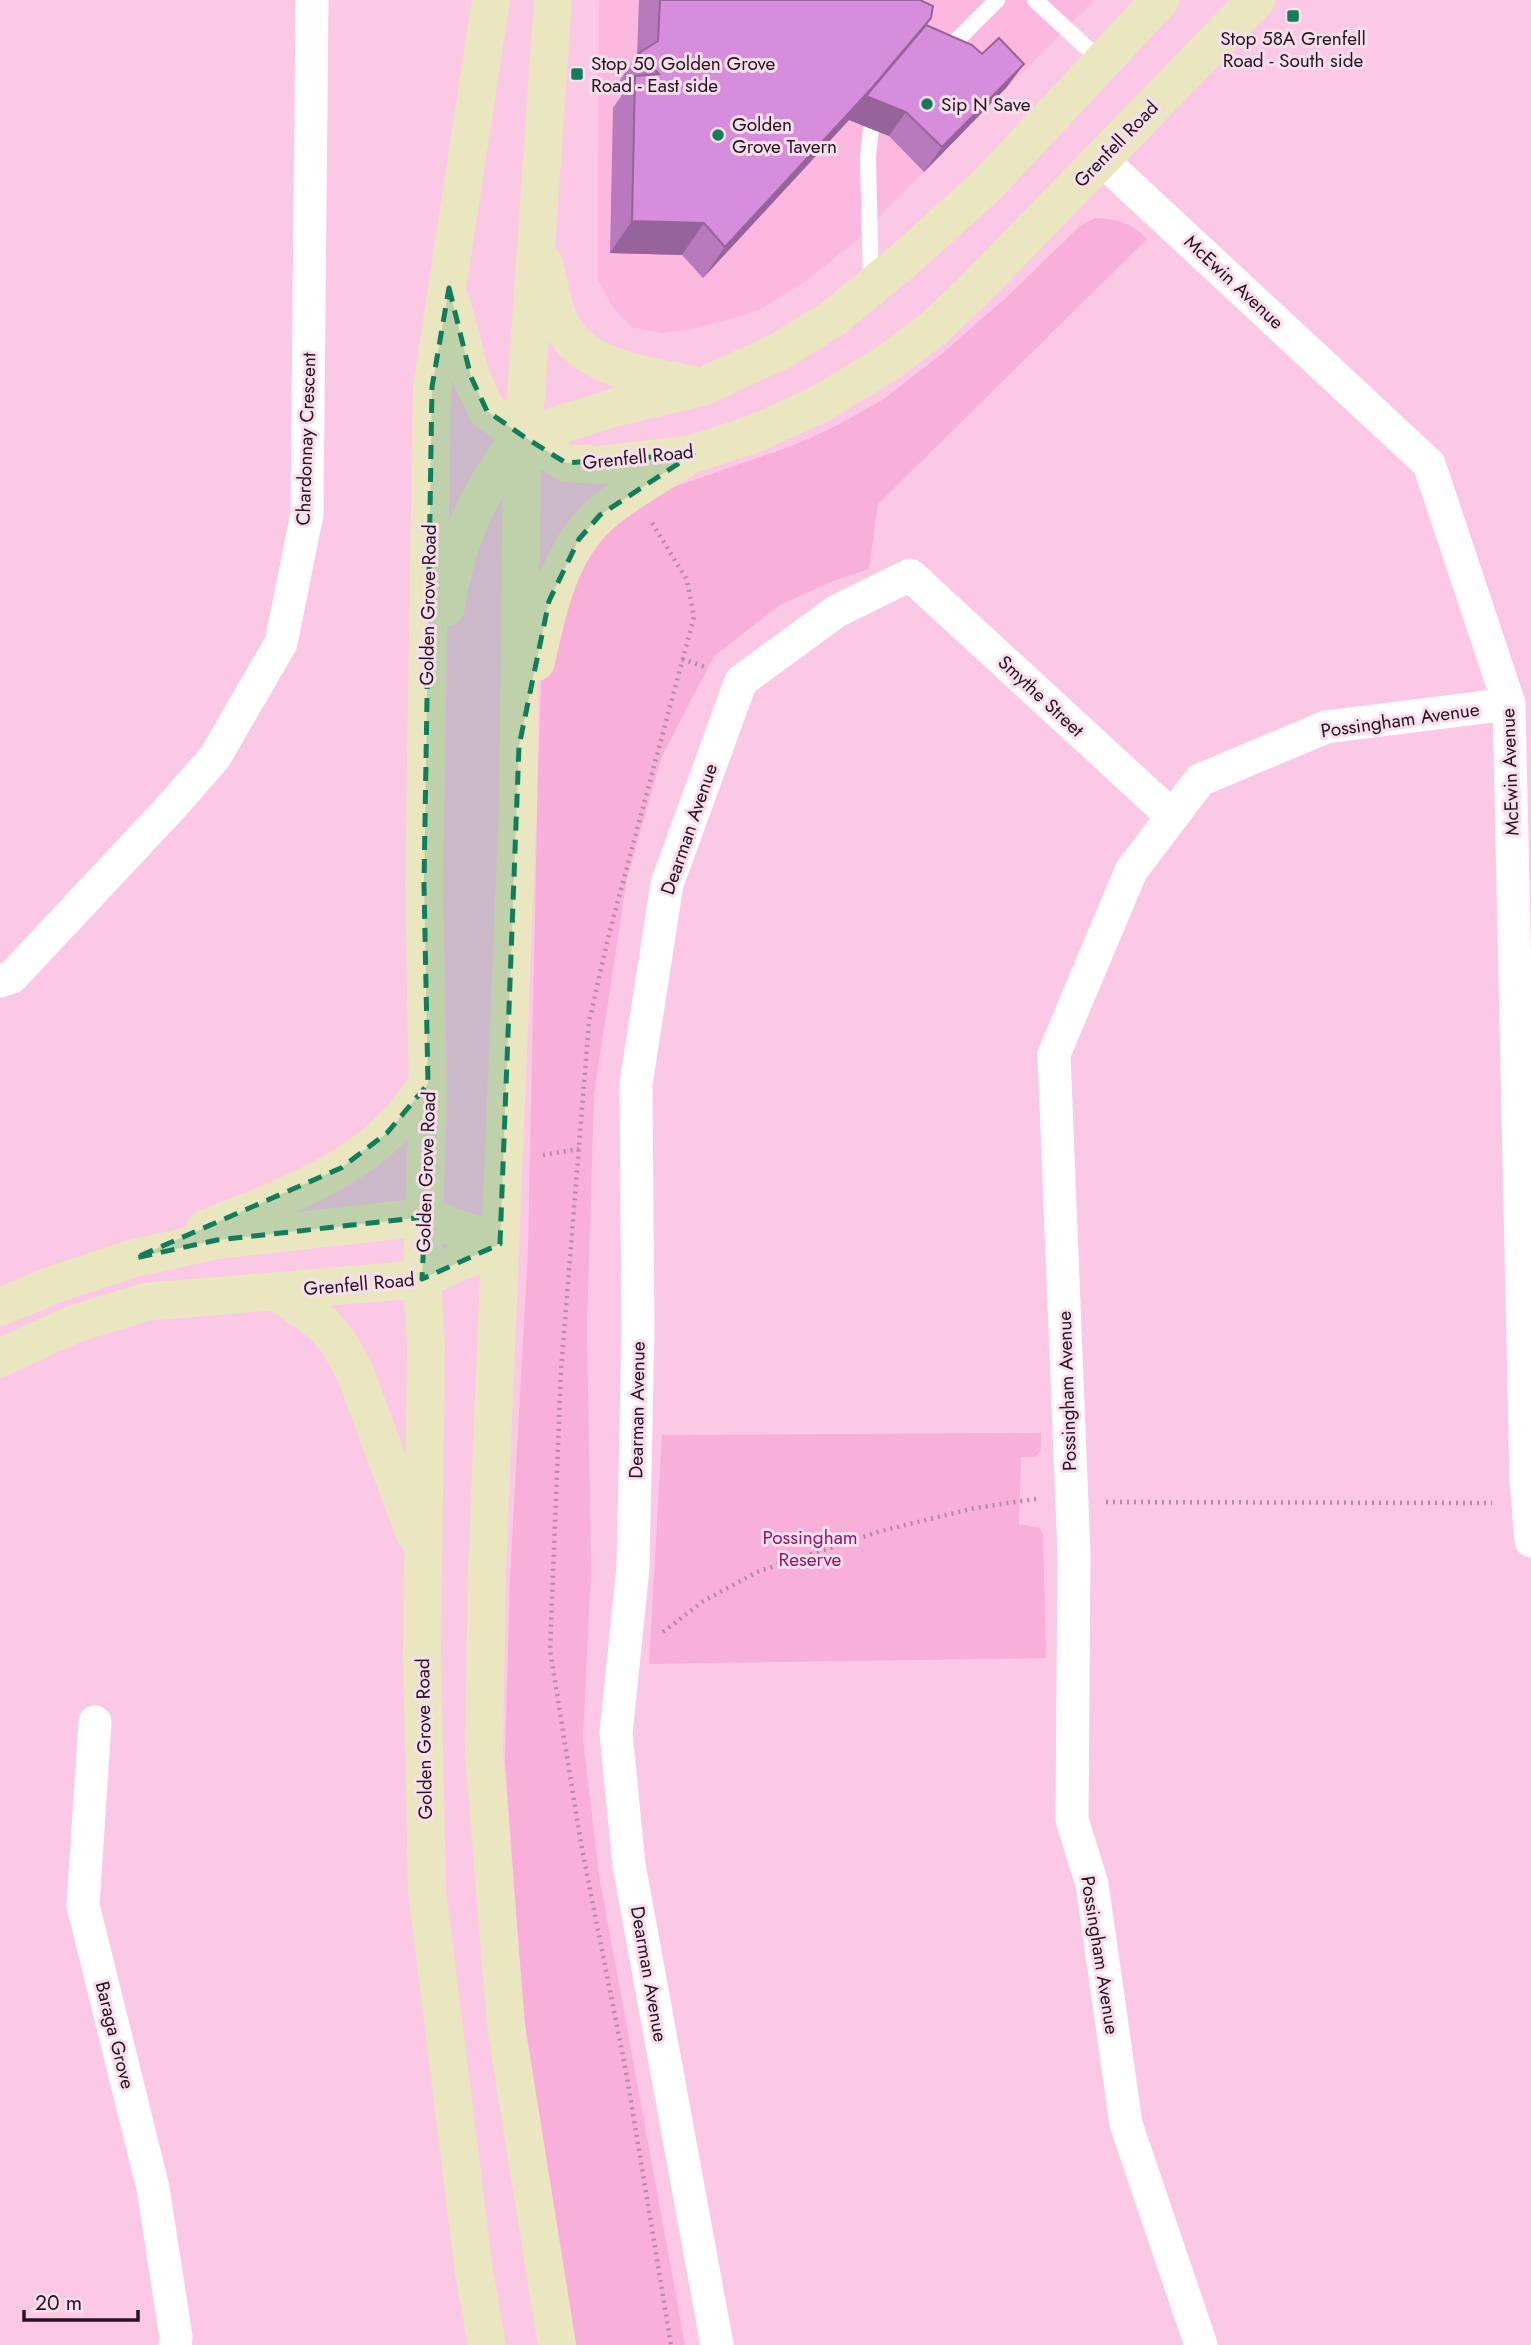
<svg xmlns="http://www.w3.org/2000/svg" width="1531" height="2345" font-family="Jost,sans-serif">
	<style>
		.built { fill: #fdb8df }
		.green { fill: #f8afd9 }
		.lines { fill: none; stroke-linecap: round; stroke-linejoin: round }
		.path { stroke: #b48ba2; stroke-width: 4.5; stroke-dasharray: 2 5; stroke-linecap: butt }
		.service { stroke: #fff; stroke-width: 16 }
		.minor { stroke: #fff; stroke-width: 33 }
		.secondary { stroke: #eae6bf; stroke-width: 38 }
		.wall { fill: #b879bd }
		.shaded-wall { fill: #96639a }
		.building { fill: #d68ddc; stroke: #96639a; stroke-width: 2 }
		.marked { fill: #107e5a; fill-opacity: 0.2; stroke: #107e5a; stroke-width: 5; stroke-dasharray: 14 9; stroke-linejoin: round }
		.poi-dot { fill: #107e5a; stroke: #f9deec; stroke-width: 2.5 }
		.labels { text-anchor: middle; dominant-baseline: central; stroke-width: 6; stroke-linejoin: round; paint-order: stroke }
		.poi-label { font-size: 19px; fill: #28121f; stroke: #f9deec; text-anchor: start }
		.street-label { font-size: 19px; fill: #28121f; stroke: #f9deec }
		.park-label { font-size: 19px; fill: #8c1a68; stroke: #f9deec }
	</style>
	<rect width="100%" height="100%" fill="#fbc9e5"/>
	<path class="built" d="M599 0H1094L853 243 806 281 757 311 697 328 662 333 631 327 612 306 598 280Z"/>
	<path class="green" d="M1095 218C1118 219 1131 223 1147 239L878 504 869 569 833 581 780 605 714 656 662 756 627 878 594 1094 587 1328 591 1569 583 1739 599 1875 685 2345H574L524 2023 505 1759 510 1578 528 1249 538 770 542 669 567 569 641 498 792 446 836 426 884 399 944 352 1009 295 1081 225Z
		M1041 1433V1450L1035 1457H1021L1019 1524 1040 1528 1043 1535 1046 1658 649 1664 662 1435Z"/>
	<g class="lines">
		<path class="path" d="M652 523 687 580 694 617 608 938 589 1022 561 1370 550 1650 581 1844 627 2077 671 2345
			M682 659 708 668
			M543 1155 579 1149
			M1106 1502 1492 1503
			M663 1632 702 1602 757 1572 881 1531 975 1508 1036 1499"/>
		<path class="service" d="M1035 0 1101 61
			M945 52 997 0
			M871 285 868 157 871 129 885 113"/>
		<path class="minor" d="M1101 159 1429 464 1509 704 1526 1480 1531 1541
			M0 981 12 977 173 805 215 757 281 643 307 514 312 0
			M95 1722 83 1905 153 2188 176 2337 175 2345
			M717 2345 629 1865 616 1733 633 1568 638 1330 636 1084 667 884 741 681 837 611 910 575 1172 816
			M1201 2345 1126 2124 1092 1884 1072 1820 1074 1554 1054 1054 1131 871 1200 780 1326 727 1509 704"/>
		<path class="secondary" d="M553 0 522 453 518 805 487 1571 484 1753 506 2026 557 2345
			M544 264C549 283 552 305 560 323 583 369 644 375 689 384
			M452 304 471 377 487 411 566 463 598 465 693 454 751 435 818 405 886 364 934 328 974 290 1256 0
			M523 436 613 408 702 387 780 351 832 319 904 260 987 185 1160 0
			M446 607C455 542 480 486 523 436
			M536 662C547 610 559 552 600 515 625 493 655 477 682 460
			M205 1229C267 1203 336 1181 386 1134 402 1120 415 1101 428 1084
			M276 1291 323 1324 338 1342 354 1370 415 1534
			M0 1307 58 1283 135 1258 217 1240 425 1217 500 1244
			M0 1358 74 1324 145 1302 422 1279 500 1244
			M487 2345 474 2272 427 1890 422 1652 426 1346 422 1279 428 1098 424 885 432 387 491 0"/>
	</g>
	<path class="wall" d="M639 0H920L931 18 926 25 982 54 1024 64 1006 88 924 172 889 136 849 120 703 278 682 255 610 253 613 108 624 92 617 84 637 56Z"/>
	<path class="shaded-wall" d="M931 18 909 50 906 112 889 136 849 120 703 278 725 247Z
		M1024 64 1006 88 924 172 942 147Z
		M632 221 704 223 682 255 610 253Z"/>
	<path class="building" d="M660 0H920L933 6 931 18 871 89 725 247 704 223 632 221 635 76 659 74 639 53 658 41Z
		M926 25 972 45 982 54 999 38 1024 64 942 147 906 112 866 96Z"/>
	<path class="marked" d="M449 288 471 377 487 411 523 436 566 463 693 454 600 515 579 539 549 601 519 746 500 1244 422 1279 425 1217 217 1240 135 1258 341 1168 387 1133 428 1084 424 885 432 387Z"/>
	<g class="poi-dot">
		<rect x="1286" y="9" width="14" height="14" rx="3.5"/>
		<rect x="570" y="67" width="14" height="14" rx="3.5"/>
		<circle cx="927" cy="104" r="7"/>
		<circle cx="718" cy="135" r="7"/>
	</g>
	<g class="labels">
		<g class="poi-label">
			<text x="1293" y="38" text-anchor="middle">Stop 58A Grenfell<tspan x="1293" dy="22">Road - South side</tspan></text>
			<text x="591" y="63">Stop 50 Golden Grove<tspan x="591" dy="22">Road - East side</tspan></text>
			<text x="941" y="104">Sip N Save</text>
			<text x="732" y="124">Golden<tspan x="732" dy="22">Grove Tavern</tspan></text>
		</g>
		<g class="street-label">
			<text transform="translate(1116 144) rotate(-46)">Grenfell Road</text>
			<text transform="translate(1234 282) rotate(43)">McEwin Avenue</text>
			<text transform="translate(306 439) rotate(-88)">Chardonnay Crescent</text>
			<text transform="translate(638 457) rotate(-6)">Grenfell Road</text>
			<text transform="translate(428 605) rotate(-89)">Golden Grove Road</text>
			<text transform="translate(1041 696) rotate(43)">Smythe Street</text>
			<text transform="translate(1400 720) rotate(-8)">Possingham Avenue</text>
			<text transform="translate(1510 772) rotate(-92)">McEwin Avenue</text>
			<text transform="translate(689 829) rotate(-71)">Dearman Avenue</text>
			<text transform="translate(426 1172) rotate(-88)">Golden Grove Road</text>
			<text transform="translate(359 1284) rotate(-5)">Grenfell Road</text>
			<text transform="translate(1067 1391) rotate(-92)">Possingham Avenue</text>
			<text transform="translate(637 1410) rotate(-89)">Dearman Avenue</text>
			<text transform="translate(424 1739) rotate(-91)">Golden Grove Road</text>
			<text transform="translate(1100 1955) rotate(81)">Possingham Avenue</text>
			<text transform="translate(649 1974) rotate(80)">Dearman Avenue</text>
			<text transform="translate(115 2035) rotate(76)">Baraga Grove</text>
		</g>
		<g class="park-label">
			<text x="810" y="1537">Possingham<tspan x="810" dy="22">Reserve</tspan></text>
		</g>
	</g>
	<path d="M24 2310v10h114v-10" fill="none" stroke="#28121f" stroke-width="3.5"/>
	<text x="35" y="2310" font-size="21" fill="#28121f" stroke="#f9deec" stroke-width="5" paint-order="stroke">20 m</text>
</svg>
